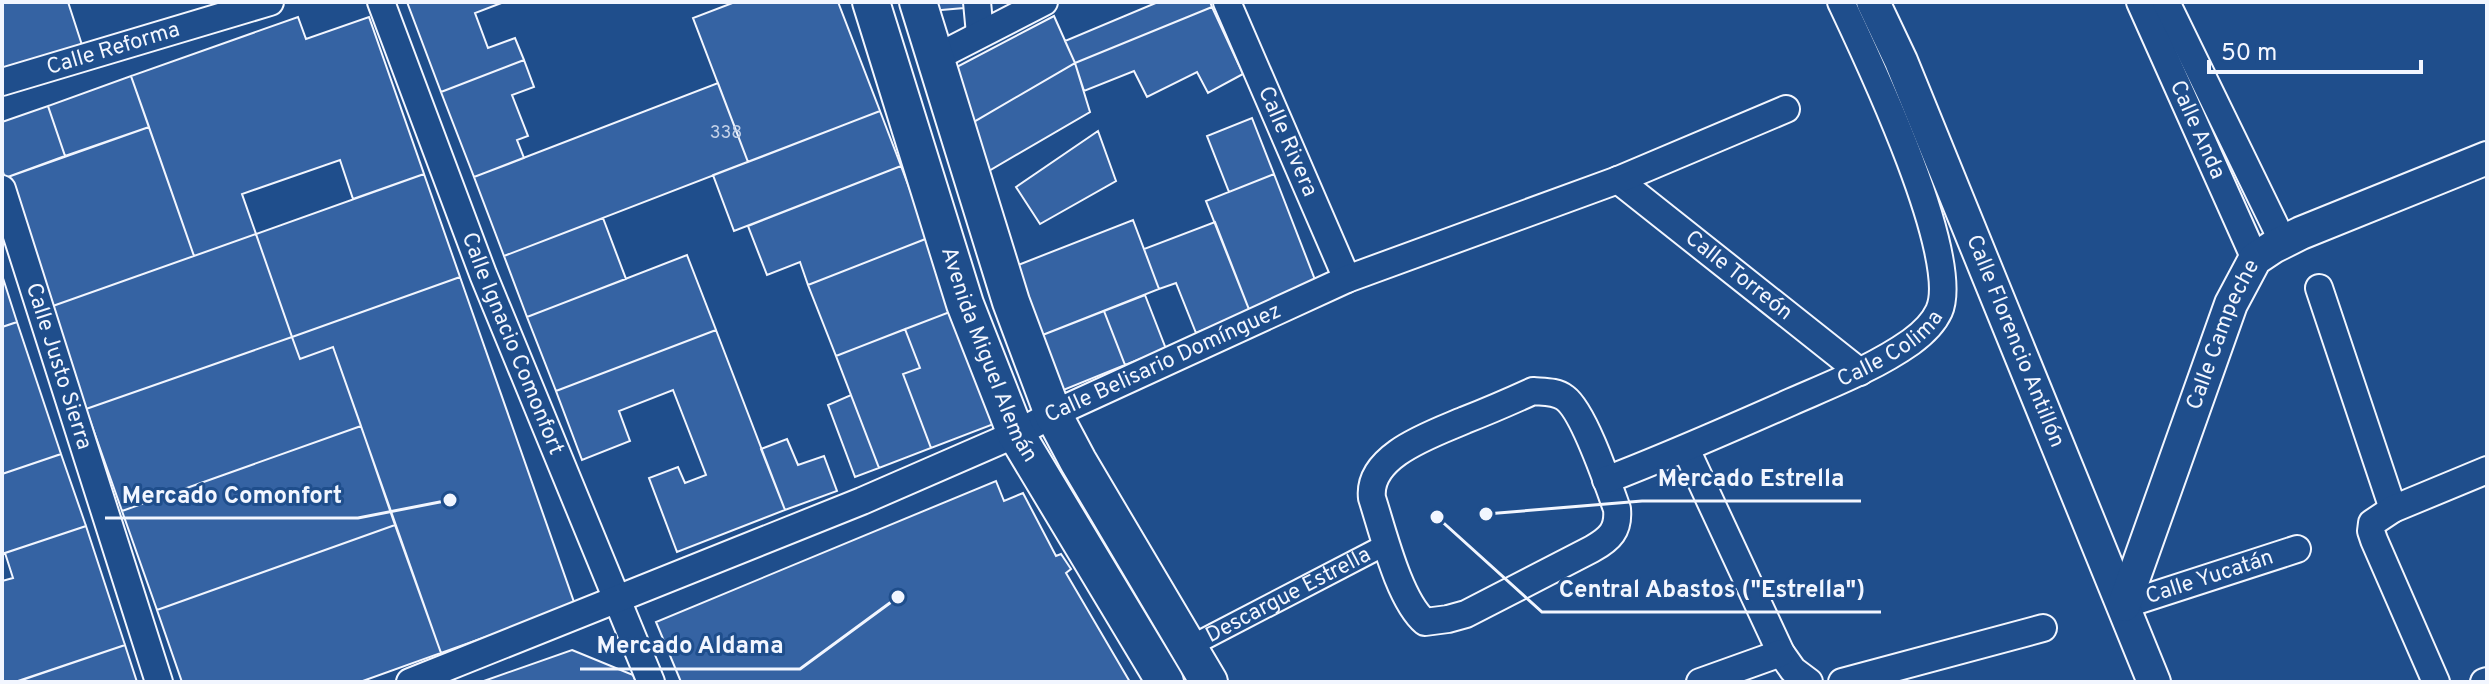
<svg xmlns="http://www.w3.org/2000/svg" width="2489" height="684" font-family="Overpass,sans-serif">
	<style>
		.building { fill: #3563a3; stroke: #f2f6ff; stroke-width: 2 }
		.lines { fill: none; stroke-linecap: round; stroke-linejoin: round }
		.pedestrian-casing { stroke: #f2f6ff; stroke-width: 24 }
		.minor-casing { stroke: #f2f6ff; stroke-width: 30 }
		.tertiary-casing { stroke: #f2f6ff; stroke-width: 36 }
		.secondary-casing { stroke: #f2f6ff; stroke-width: 40 }
		.pedestrian { stroke: #1f4e8c; stroke-width: 20 }
		.minor { stroke: #1f4e8c; stroke-width: 26 }
		.tertiary { stroke: #1f4e8c; stroke-width: 32 }
		.secondary { stroke: #1f4e8c; stroke-width: 36 }
		.labels { text-anchor: middle; dominant-baseline: central; stroke-width: 6; stroke-linejoin: round; paint-order: stroke }
		.number-label { font-size: 18px; fill: #c3d1e8 }
		.street-label { font-size: 22px; fill: #f2f6ff; stroke: #1f4e8c }
		.leader { fill: none; stroke: #f2f6ff; stroke-width: 3 }
		.callout-dot { fill: #f2f6ff; stroke: #1f4e8c; stroke-width: 3 }
		.callout-label { font-size: 24px; text-anchor: middle; font-weight: bold; fill: #f2f6ff; stroke: #1f4e8c; stroke-width: 6; stroke-linejoin: round; paint-order: stroke }
	</style>
	<rect width="100%" height="100%" fill="#1f4e8c"/>
	<path class="building" d="M2 2H68L82 45 2 71Z
		M407 2H504L475 13 488 48 515 38 524 60 441 92Z
		M735 2H838L880 111 748 162 693 18Z
		M928 2H964V8L930 11Z
		M1158 2H1210L1212 7 1075 63 1065 41Z
		M1212 7 1243 74 1208 93 1197 72 1147 97 1134 71 1084 91 1075 63Z
		M1054 16 1075 63 972 123 951 70Z
		M298 17 306 39 369 17 424 174 353 199 340 160 242 194 256 234 194 256 131 76Z
		M524 60 534 87 512 95 528 136 517 140 524 158 474 177 441 92Z
		M1075 63 1090 112 987 172 972 123Z
		M131 76 149 127 65 156 48 106Z
		M718 83 748 162 504 256 474 177Z
		M48 106 65 156 5 178 2 169V122Z
		M880 111 901 166 734 231 713 175Z
		M1252 118 1274 174 1229 192 1207 136Z
		M149 127 194 256 50 307 5 178Z
		M1098 131 1116 181 1040 224 1016 187Z
		M901 166 928 238 808 285 800 262 767 275 748 226Z
		M424 174 460 277 292 337 256 234Z
		M1274 174 1317 285 1250 312 1206 201Z
		M603 218 626 279 527 317 504 256Z
		M1133 220 1159 289 1040 336 1013 267Z
		M1215 222 1250 312 1196 333 1176 283 1159 289 1144 249Z
		M256 234 292 337 86 409 50 307Z
		M928 238 955 310 836 356 808 285Z
		M687 255 716 330 556 391 527 317Z
		M2 275 17 322 2 327Z
		M460 277 575 605 441 653 333 347 300 359 292 337Z
		M1145 295 1166 349 1125 365 1104 311Z
		M955 310 999 422 931 448 903 374 920 368 905 329Z
		M1104 311 1125 365 1061 391 1040 336Z
		M17 322 61 454 2 474V327Z
		M905 329 920 368 903 374 931 448 879 468 836 356Z
		M716 330 785 510 677 552 649 478 678 467 685 483 706 475 673 390 619 411 630 441 582 460 556 391Z
		M292 337 300 359 333 347 361 426 122 511 86 409Z
		M851 395 879 468 855 477 828 405Z
		M361 426 395 525 157 610 122 511Z
		M787 439 798 465 824 456 837 491 785 510 761 449Z
		M61 454 86 526 2 554V474Z
		M996 481 1004 501 1023 493 1056 556 1061 554 1071 569 1066 573 1130 682H681L656 622Z
		M395 525 441 653 360 682H182L157 610Z
		M86 526 125 645 15 682H2V581L13 578 5 553Z
		M125 645 137 682H26L25 679Z
		M572 650 633 675 636 682H481Z"/>
	<g class="lines">
		<defs>
			<g id="pedestrian">
				<path id="s1" d="M1189 647 1387 544"/>
			</g>
			<g id="minor">
				<path id="s2" d="M381 2 483 274 651 682"/>
				<path d="M977 2 980 34"/>
				<path id="s3" d="M1227 2 1347 279"/>
				<path id="s4" d="M2140 2 2255 259"/>
				<path d="M2166 2 2283 242"/>
				<path d="M937 57 1044 2"/>
				<path id="s5" d="M2 82 270 2"/>
				<path id="s6" d="M1618 180 1860 372"/>
				<path id="s7" d="M2 189 159 682"/>
				<path d="M2319 288 2393 509"/>
				<path d="M1533 391C1544 392 1556 391 1565 398 1584 412 1608 484 1617 509 1619 530 1610 539 1592 549L1466 614 1448 619 1425 622C1399 600 1383 532 1372 498 1367 455 1433 434 1465 420 1488 411 1511 401 1533 391Z"/>
				<path d="M1686 449 1781 653 1793 670 1809 682"/>
				<path id="s8" d="M1606 480C1669 456 1730 429 1791 402 1832 384 1874 368 1911 342 1922 334 1933 324 1939 311 1963 258 1867 57 1841 2"/>
				<path id="s9" d="M2124 605 2297 549"/>
				<path id="s10" d="M410 682 862 501 1016 434 1053 414 1347 279 1618 180 1786 109"/>
				<path d="M1700 682 1781 653"/>
				<path d="M1842 682 2043 628"/>
				<path d="M2436 682 2374 540 2371 531 2372 523 2393 509 2487 470"/>
				<path d="M2484 682 2487 681"/>
			</g>
			<g id="tertiary">
				<path id="s11" d="M1873 2 1901 61 2154 682"/>
				<path id="s12" d="M2124 605 2231 304 2255 259 2273 247 2301 233 2487 158"/>
			</g>
			<g id="secondary">
				<path id="s13" d="M871 2 965 304 1016 434 1165 682"/>
				<path d="M918 2 1011 302 1053 414 1078 461 1209 682"/>
			</g>
		</defs>
		<use href="#pedestrian" class="pedestrian-casing"/>
		<use href="#minor" class="minor-casing"/>
		<use href="#tertiary" class="tertiary-casing"/>
		<use href="#secondary" class="secondary-casing"/>
		<use href="#pedestrian" class="pedestrian"/>
		<use href="#minor" class="minor"/>
		<use href="#tertiary" class="tertiary"/>
		<use href="#secondary" class="secondary"/>
	</g>
	<g class="labels">
		<g class="number-label">
			<text x="726" y="133">338</text>
		</g>
		<g class="street-label">
			<text stroke="none"><textPath href="#s5" startOffset="116">Calle Reforma</textPath></text>
			<text stroke="none"><textPath href="#s4" startOffset="140">Calle Anda</textPath></text>
			<text stroke="none"><textPath href="#s3" startOffset="152">Calle Rivera</textPath></text>
			<text stroke="none"><textPath href="#s6" startOffset="154">Calle Torreón</textPath></text>
			<text stroke="none"><textPath href="#s12" startOffset="288">Calle Campeche</textPath></text>
			<text stroke="none"><textPath href="#s11" startOffset="368">Calle Florencio Antillón</textPath></text>
			<text stroke="none"><textPath href="#s2" startOffset="366">Calle Ignacio Comonfort</textPath></text>
			<text stroke="none"><textPath href="#s8" startOffset="314">Calle Colima</textPath></text>
			<text stroke="none"><textPath href="#s13" startOffset="372">Avenida Miguel Alemán</textPath></text>
			<text stroke="none"><textPath href="#s10" startOffset="818">Calle Belisario Domínguez</textPath></text>
			<text stroke="none"><textPath href="#s7" startOffset="186">Calle Justo Sierra</textPath></text>
			<text stroke="none"><textPath href="#s9" startOffset="90">Calle Yucatán</textPath></text>
			<text stroke="none"><textPath href="#s1" startOffset="112">Descargue Estrella</textPath></text>
		</g>
	</g>
	<path class="leader" d="M1486 514L1642 501H1861M450 500L358 518H105M1437 517L1542 612H1881M898 597L800 669H580"/>
	<g class="callout-dot">
		<circle cx="1486" cy="514" r="8"/>
		<circle cx="450" cy="500" r="8"/>
		<circle cx="1437" cy="517" r="8"/>
		<circle cx="898" cy="597" r="8"/>
	</g>
	<g class="callout-label">
		<text x="1751" y="486">Mercado Estrella</text>
		<text x="232" y="503">Mercado Comonfort</text>
		<text x="1712" y="597">Central Abastos ("Estrella")</text>
		<text x="690" y="653">Mercado Aldama</text>
	</g>
	<rect width="2489" height="684" fill="none" stroke="#f2f6ff" stroke-width="8"/>
	<path d="M2209 60v12h212v-12" fill="none" stroke="#f2f6ff" stroke-width="4"/>
	<text x="2221" y="60" font-size="24" fill="#f2f6ff" stroke="#1f4e8c" stroke-width="6" paint-order="stroke">50 m</text>
</svg>
